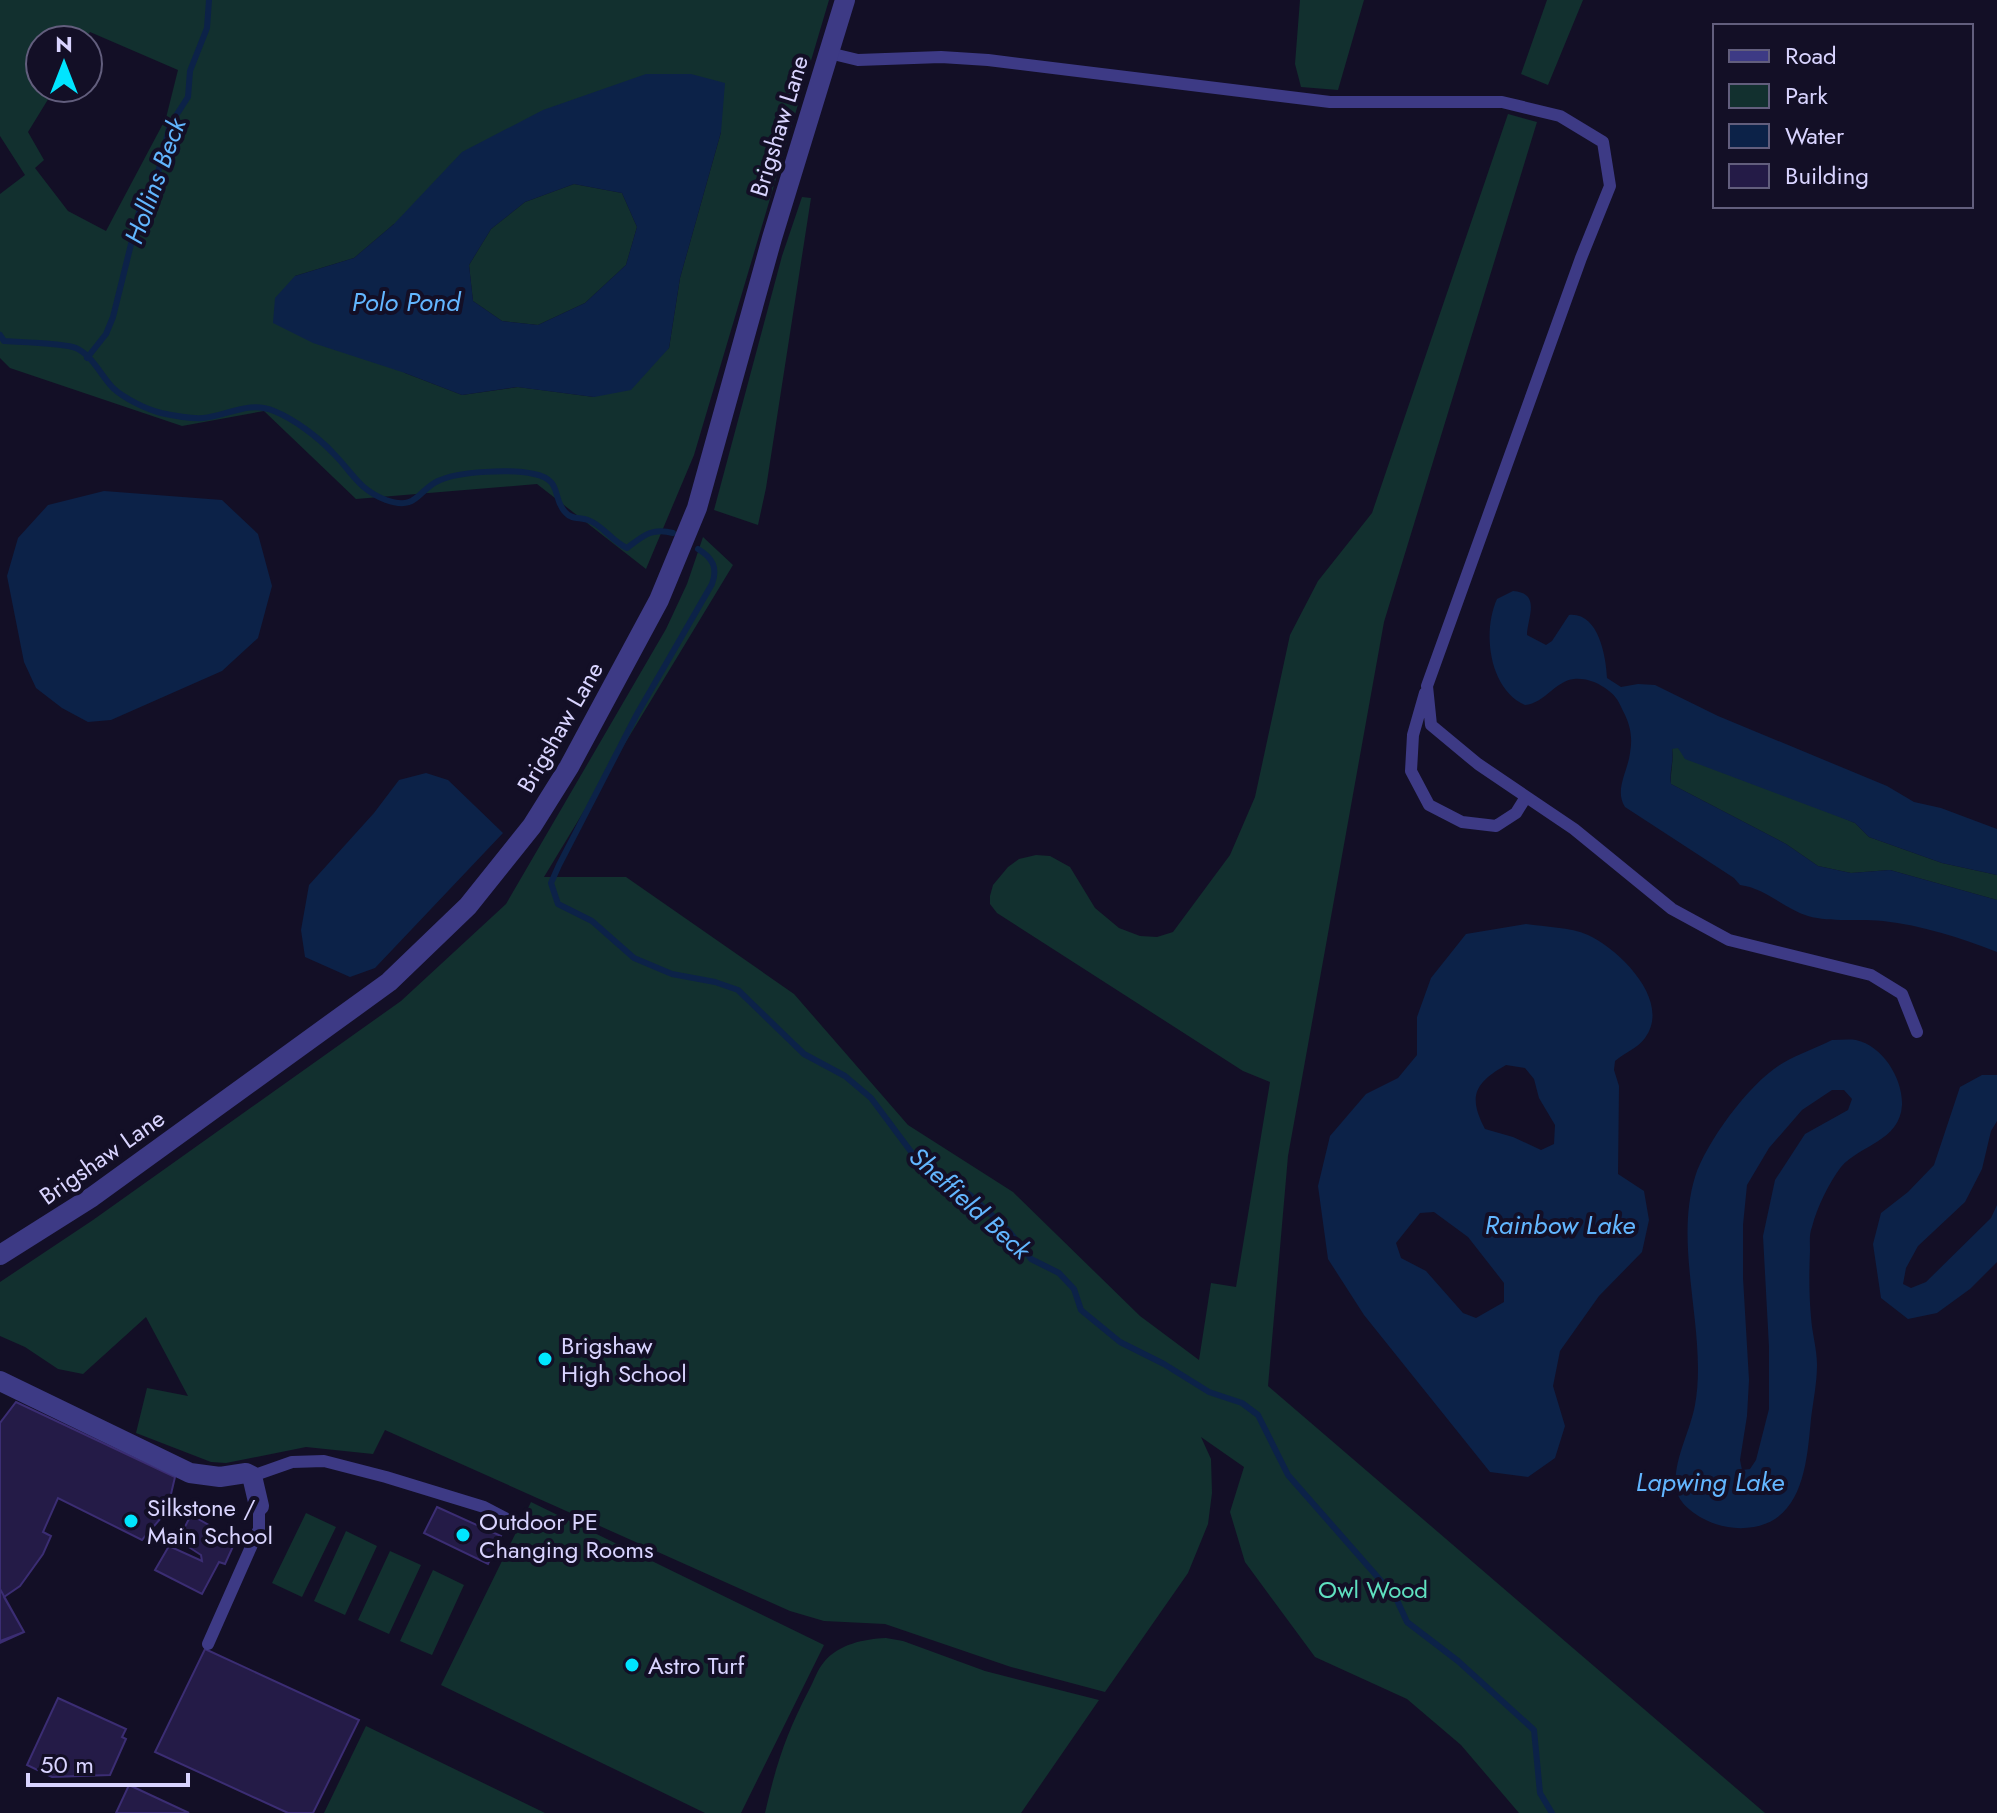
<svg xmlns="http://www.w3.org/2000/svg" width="1997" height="1813" font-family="Jost,sans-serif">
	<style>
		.green { fill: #12302f; fill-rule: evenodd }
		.water { fill: #0c2248; fill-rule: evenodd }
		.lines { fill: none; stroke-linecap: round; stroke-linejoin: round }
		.stream { stroke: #0c2248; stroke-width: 6 }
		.building { fill: #241b47; stroke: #3b2d73; stroke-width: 2 }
		.service { stroke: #3d3a85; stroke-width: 12 }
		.minor { stroke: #3d3a85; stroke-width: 20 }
		.tertiary { stroke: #3d3a85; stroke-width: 20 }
		.poi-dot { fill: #00e5ff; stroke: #130f26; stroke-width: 3 }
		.labels { text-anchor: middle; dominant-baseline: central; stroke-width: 8; stroke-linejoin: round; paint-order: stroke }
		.street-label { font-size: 24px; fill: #d9d4ff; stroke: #130f26 }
		.poi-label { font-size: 24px; fill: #d9d4ff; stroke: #130f26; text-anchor: start }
		.park-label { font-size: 24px; fill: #5fe0c0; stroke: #130f26 }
		.water-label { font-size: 26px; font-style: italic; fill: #62b6ff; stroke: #130f26 }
	</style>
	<rect width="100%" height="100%" fill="#130f26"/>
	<path class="green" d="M0 0H829L694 455 646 569 537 484 356 499 264 411 182 426 10 368 0 358V194L25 175 0 136ZM90 32 178 70 166 118 106 231 68 211 35 168 44 160 28 132 55 88H40V40H84ZM721 132 680 278 669 348 594 397 518 387 462 395 405 373 295 276 354 258 394 224Z
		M1300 0H1364L1338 90 1301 87 1295 64Z
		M1547 0H1583L1548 85 1521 74Z
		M1508 114 1537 122 1384 622 1288 1156 1268 1386 1765 1813H1519L1461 1745 1407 1699 1315 1657 1245 1562 1230 1512 1244 1467 1201 1437 1211 1459 1212 1493 1208 1524 1188 1573 1105 1692 1011 1667 885 1624 824 1621 790 1611 385 1430 373 1454 306 1447 226 1463 211 1462 136 1433 147 1388 188 1396 146 1317 83 1374 58 1369 25 1347 0 1336V1282L93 1220 401 1001 506 904 666 629 687 584 703 537 733 565 544 877H626L794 994 908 1125 1013 1192 1140 1316 1199 1360 1211 1283 1236 1287 1270 1082 1243 1071 997 913 990 904V896L993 885 1008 867 1019 859 1036 855 1050 856 1070 867 1095 908 1119 928 1140 936 1157 937 1173 932 1230 855 1255 797 1290 635 1318 581 1372 513Z
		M574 184 622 193 637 227 626 265 585 303 538 325 502 321 473 301 469 265 491 229 525 202Z
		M802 197 811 198 766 488 758 525 714 510 782 256Z
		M1672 748H1678L1855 823 1869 837 1942 863 1997 875V900L1890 870 1851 873 1818 866 1786 844 1671 784C1670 771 1674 762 1672 748Z
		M531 1502 824 1645 741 1813H705L441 1685Z
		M306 1513 336 1527 302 1597 272 1583Z
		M346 1531 377 1546 345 1615 314 1601Z
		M390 1551 421 1565 389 1634 358 1620Z
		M433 1570 464 1585 432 1655 400 1641Z
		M886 1638 903 1641 985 1671 1099 1700 1021 1813H765C776 1765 786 1734 809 1690 814 1681 817 1670 824 1662 839 1644 864 1639 886 1638Z
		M366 1726 545 1813H324Z"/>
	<path class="water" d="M646 74H691L725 83 721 132 680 278 669 348 631 390 594 397 517 387 462 395 405 373 313 343 273 323 275 298 295 276 354 258 394 224 462 152 543 110ZM574 184 622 193 637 227 626 265 585 303 538 325 502 321 473 301 469 265 491 229 525 202Z
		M104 491 222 500 258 534 272 586 258 638 222 671 111 720 88 722 62 708 36 688 24 662 7 576 18 538 48 505Z
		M1513 591C1542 593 1527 619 1527 635L1546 645 1552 641 1569 615C1598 612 1606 655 1607 678L1621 687 1638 684 1655 685 1718 716 1887 786 1914 802 1941 808 1997 829V875L1942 863 1869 837 1855 823 1685 759 1678 748 1672 749C1674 763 1669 771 1671 784L1786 844 1818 866 1851 873 1890 870 1997 900V952C1961 938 1921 925 1883 921 1858 918 1832 923 1808 916 1785 909 1765 888 1740 885L1734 878 1625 807C1614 790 1628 771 1630 753 1633 737 1630 724 1623 711 1619 702 1616 696 1609 691 1599 683 1587 678 1574 679 1555 681 1545 703 1525 705 1489 689 1482 632 1497 599Z
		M426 773 448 780 503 833 375 968 350 977 305 957 301 930 309 885 374 813 399 780Z
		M1526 924C1545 927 1570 927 1588 935 1620 950 1672 1001 1645 1038 1637 1049 1625 1052 1615 1061L1614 1070 1619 1086 1618 1174 1644 1191 1649 1220 1642 1252 1599 1296 1560 1351 1553 1386 1565 1426 1555 1458 1528 1477 1490 1472 1364 1315 1328 1259 1318 1186 1330 1136 1366 1094 1398 1078 1417 1055V1017L1431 978 1466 934ZM1506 1065 1525 1068 1534 1079 1539 1098 1555 1125 1554 1144 1541 1150 1513 1137 1485 1129C1468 1097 1474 1083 1506 1065ZM1434 1212 1468 1237 1504 1283V1302L1476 1318 1463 1313 1426 1271 1401 1258 1396 1243 1420 1213Z
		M1832 1040C1840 1040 1849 1039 1856 1040 1883 1046 1903 1079 1902 1105 1900 1141 1860 1145 1841 1167 1829 1183 1817 1207 1812 1227 1809 1234 1810 1243 1810 1251 1809 1273 1809 1295 1811 1317 1812 1333 1817 1349 1817 1365 1817 1383 1813 1402 1811 1419 1807 1460 1804 1518 1754 1527 1736 1530 1718 1527 1702 1518 1690 1511 1677 1501 1676 1487 1673 1461 1690 1432 1695 1405 1708 1334 1673 1248 1695 1177 1706 1142 1751 1081 1783 1063 1798 1054 1816 1048 1832 1040ZM1832 1090H1844L1852 1099 1848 1110 1805 1134 1775 1180 1763 1236 1769 1347V1409L1756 1460 1750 1469 1742 1470 1740 1460 1747 1416 1749 1380 1743 1278V1225L1747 1185 1769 1148 1802 1110Z
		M1982 1075H1997V1121L1991 1131 1982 1169 1965 1202 1918 1246 1906 1268 1903 1284 1911 1288 1926 1282 1991 1218 1997 1205V1262L1970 1289 1937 1313 1908 1319 1881 1298 1873 1244 1881 1213 1908 1192 1934 1165 1960 1087Z"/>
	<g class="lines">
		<path class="stream" d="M0 335 4 341C19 342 65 343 76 348 93 356 101 376 113 388 125 399 146 409 161 413 175 416 189 419 203 418 227 416 249 400 274 411 294 419 318 437 333 453 353 473 358 489 386 500 417 511 417 491 438 481 459 471 512 469 534 474 564 480 551 499 566 513 572 520 580 517 588 520 603 525 611 541 627 548 643 536 652 527 673 533
			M87 358 106 334 113 317 140 208 153 193 170 125 188 97 190 71 207 28 209 0
			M698 549C713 558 718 568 712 584L637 714 559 865 551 883 558 904 592 921 634 958 672 974 715 982 738 990 804 1054 845 1076 871 1098 915 1157 970 1195 1008 1230 1031 1259 1059 1273 1074 1289 1081 1310 1120 1342 1164 1364 1209 1392 1242 1403 1258 1415 1288 1475 1396 1598 1407 1622 1458 1661 1534 1730 1540 1793 1552 1813"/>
	</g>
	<path class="building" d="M16 1402 175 1477 167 1511 142 1540 58 1498 43 1532 51 1536 43 1554 20 1586 4 1597 24 1632 0 1643V1423Z
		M437 1507 501 1536 488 1564 424 1533Z
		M191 1515 216 1529 210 1538H214L216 1533 235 1542 225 1564 219 1562 202 1594 155 1570 169 1546 202 1561 201 1555 178 1540Z
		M0 1589 24 1632 0 1641Z
		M205 1649 359 1720 313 1813H288L155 1752Z
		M58 1698 126 1729 122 1737 126 1739 110 1775 52 1777 27 1765Z
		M129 1785 189 1813H116Z"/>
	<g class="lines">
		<path class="service" d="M829 53 858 60 941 57 988 60 1330 102H1502L1560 116 1603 142 1610 186 1581 258 1427 686 1431 725 1478 764 1574 829 1672 909 1729 940 1871 975 1902 994 1917 1032
			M1425 693 1413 735 1411 771 1429 805 1462 822 1496 826 1516 813 1526 797
			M252 1476 292 1462 324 1461 386 1477 484 1507 507 1519
			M208 1644 259 1529V1506"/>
		<path class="minor" d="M0 1381 190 1473 220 1477 246 1473 252 1476 259 1506"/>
		<path class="tertiary" d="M0 1255 92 1197 389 982 468 906 532 826 569 767 659 600 697 508 772 238 845 0"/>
	</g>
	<g class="poi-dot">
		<circle cx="545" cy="1359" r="8"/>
		<circle cx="131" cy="1521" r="8"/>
		<circle cx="463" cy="1535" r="8"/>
		<circle cx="632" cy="1665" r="8"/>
	</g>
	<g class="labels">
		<g class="street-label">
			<text transform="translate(779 126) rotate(-73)">Brigshaw Lane</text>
			<text transform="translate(560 727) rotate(-60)">Brigshaw Lane</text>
			<text transform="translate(102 1157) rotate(-35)">Brigshaw Lane</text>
		</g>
		<g class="poi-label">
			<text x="561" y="1345">Brigshaw<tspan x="561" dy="28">High School</tspan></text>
			<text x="147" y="1507">Silkstone /<tspan x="147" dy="28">Main School</tspan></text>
			<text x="479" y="1521">Outdoor PE<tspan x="479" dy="28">Changing Rooms</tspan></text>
			<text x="648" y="1665">Astro Turf</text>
		</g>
		<g class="park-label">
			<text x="1373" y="1589">Owl Wood</text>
		</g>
		<g class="water-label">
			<text transform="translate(155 181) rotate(-70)">Hollins Beck</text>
			<text x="406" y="302">Polo Pond</text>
			<text transform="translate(970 1203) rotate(42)">Sheffield Beck</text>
			<text x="1560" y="1225">Rainbow Lake</text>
			<text x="1710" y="1482">Lapwing Lake</text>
		</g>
	</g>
	<rect x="1713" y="24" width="260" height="184" fill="#130f26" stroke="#625e7d" stroke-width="2"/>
	<rect x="1729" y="50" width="40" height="12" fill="#3d3a85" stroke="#625e7d" stroke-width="2"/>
	<text x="1785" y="64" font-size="24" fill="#d9d4ff">Road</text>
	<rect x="1729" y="84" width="40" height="24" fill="#12302f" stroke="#625e7d" stroke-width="2"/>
	<text x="1785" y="104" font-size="24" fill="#d9d4ff">Park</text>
	<rect x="1729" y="124" width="40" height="24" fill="#0c2248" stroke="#625e7d" stroke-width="2"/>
	<text x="1785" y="144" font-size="24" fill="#d9d4ff">Water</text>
	<rect x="1729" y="164" width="40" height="24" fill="#241b47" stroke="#625e7d" stroke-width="2"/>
	<text x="1785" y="184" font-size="24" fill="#d9d4ff">Building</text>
	<g transform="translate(64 64)"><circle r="38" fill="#130f26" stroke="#625e7d" stroke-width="2"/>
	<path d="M0-6L14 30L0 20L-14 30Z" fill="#00e5ff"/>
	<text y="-12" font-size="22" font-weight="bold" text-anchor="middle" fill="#d9d4ff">N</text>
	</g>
	<path d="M28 1773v12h160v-12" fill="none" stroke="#d9d4ff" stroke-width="4"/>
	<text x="40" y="1773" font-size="24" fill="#d9d4ff" stroke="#130f26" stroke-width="6" paint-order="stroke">50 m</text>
</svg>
